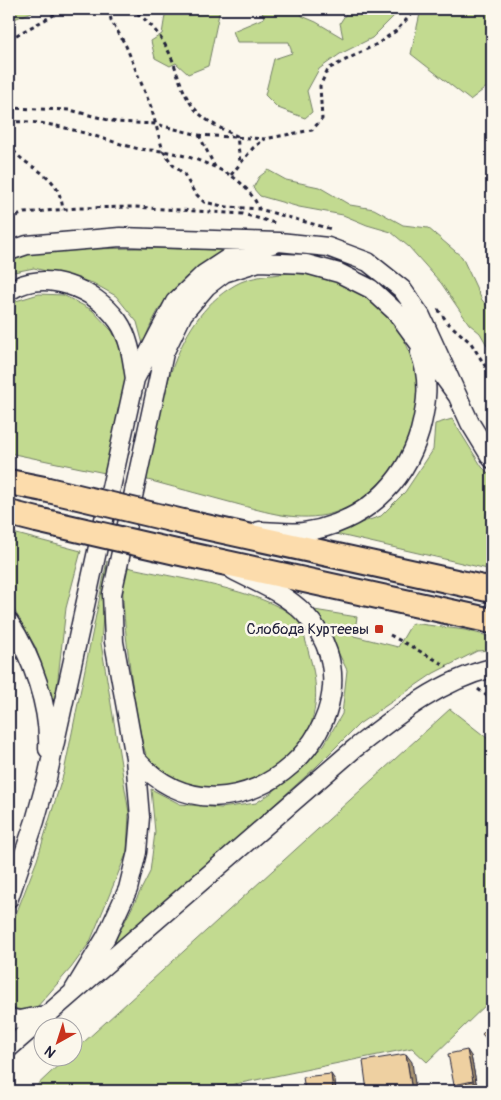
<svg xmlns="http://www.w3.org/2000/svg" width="501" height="1100" font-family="Pangolin,sans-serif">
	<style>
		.green { fill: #c2da90; stroke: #727e66 }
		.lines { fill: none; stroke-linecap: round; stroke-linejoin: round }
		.tertiary-casing { stroke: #22223b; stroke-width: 21 }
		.trunk-casing { stroke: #22223b; stroke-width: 28 }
		.path { stroke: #22223b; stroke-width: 3; stroke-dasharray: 4 4; stroke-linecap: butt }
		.tertiary { stroke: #fbf7ec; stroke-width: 18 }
		.trunk { stroke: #fcdcac; stroke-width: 24 }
		.trunk-bridge-casing { stroke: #22223b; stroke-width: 28; stroke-linecap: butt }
		.trunk-bridge { stroke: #fcdcac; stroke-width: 24 }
		.wall { fill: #cdb38a; stroke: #22223b }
		.shaded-wall { fill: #a79271; stroke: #22223b }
		.building { fill: #eed0a1; stroke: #22223b }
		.poi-dot { fill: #c8321e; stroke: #fbf7ec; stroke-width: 2 }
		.labels { text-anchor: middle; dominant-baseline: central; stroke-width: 5; stroke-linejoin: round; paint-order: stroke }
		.poi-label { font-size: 15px; fill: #22223b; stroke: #fbf7ec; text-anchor: end }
	</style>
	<rect width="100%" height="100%" fill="#fbf7ec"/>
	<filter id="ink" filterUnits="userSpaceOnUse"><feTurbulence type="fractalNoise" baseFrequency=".02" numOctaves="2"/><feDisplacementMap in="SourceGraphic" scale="10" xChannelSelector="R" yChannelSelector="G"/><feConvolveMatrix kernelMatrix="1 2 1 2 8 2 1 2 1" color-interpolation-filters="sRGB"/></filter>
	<g filter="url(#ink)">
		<path class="green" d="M9 9H40L9 21Z
			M166 9H220L208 66 188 74 176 63 170 66 155 58 151 41 162 34Z
			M261 9H300L302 16 316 22 343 38 340 23 349 9H401L372 38 340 54 319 69 307 91 312 112 305 118 278 108 265 95 274 59 292 53 289 42H237L233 31 264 18Z
			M421 9H492V83L470 100 411 54Z
			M268 170 286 180 319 187 350 205 374 209 403 225 428 228 462 257 482 300 492 311V354L480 333 469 324 441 283 409 247 391 232 367 225 343 215 299 207 260 196 253 188 259 177Z
			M140 248 226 250C182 274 160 297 143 344L137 322 116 296 93 283 34 268 9 273V260L36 250Z
			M290 273C316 275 345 278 366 294 393 314 415 351 418 385 421 438 380 503 326 515 293 522 260 510 229 502 201 494 172 487 144 479 161 413 169 323 235 285 250 276 273 275 290 273Z
			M39 294 63 295 92 310 112 331 124 355 127 380 105 473 9 453V303Z
			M452 419 482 467 492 477V570L331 533 381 516 405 492 433 450 435 424Z
			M9 532 81 551 66 608 54 713 36 648 9 601Z
			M107 561 101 643 129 813 127 852 90 942 71 968 37 1007 22 1010 9 1007V932L37 860 64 772Z
			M127 567C170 577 264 590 296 618 304 627 307 649 311 661 319 690 317 718 302 744 298 750 290 755 285 760 248 793 184 800 149 760 138 748 123 619 123 596 122 587 125 576 127 567Z
			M308 609 357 617 354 636 398 647 412 623 465 630 492 637V650L477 651 434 673 359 724 316 767 108 955 150 872 155 832 151 789 180 804 221 808 256 803 274 791 324 745 342 714 347 670 331 638Z
			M450 709 492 742V999L427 1062 412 1048 202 1091H31L66 1058H72L73 1052Z"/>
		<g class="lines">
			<defs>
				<path id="tertiary" d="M9 251 27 245 120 237 279 242 328 247 368 262 402 289 421 316 470 423 492 459
					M9 291C45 268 94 288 118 321 130 338 132 359 135 379
					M259 531C273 531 290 534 304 532 362 523 404 486 420 431 427 404 430 379 420 353
					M9 622C32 656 50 708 48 749
					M135 758C232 870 399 713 304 613 285 593 257 583 233 570
					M9 898 35 821 47 778 135 379 175 302 204 274 233 255 279 242
					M74 990 106 937 128 889 137 852 140 817 135 758 114 642 112 594 164 353 183 314 207 286 224 273 259 262 306 264 339 273 371 289 397 313 457 395
					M9 1018 19 1020 45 1015
					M9 1048 354 749C396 716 439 681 492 668"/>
				<path id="trunk" d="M9 482 44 489
					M9 513 37 520
					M183 522 492 590
					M176 552 492 621"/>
			</defs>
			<use href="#tertiary" class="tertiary-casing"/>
			<use href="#trunk" class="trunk-casing"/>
			<path class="path" d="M109 9 111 20 126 46 151 107 163 151 173 165 184 174 194 192 204 202 227 207 259 209 331 229
				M131 9C149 20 164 39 172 59 179 76 182 94 195 109 206 122 222 129 237 136L240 162
				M9 39 65 9
				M9 108 70 110 116 122 155 124 199 135 265 139 312 130 322 119 320 86 328 69 377 44 396 31 416 9
				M9 122C53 119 96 138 139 149 146 150 154 150 162 151 184 154 211 164 230 175 242 182 255 197 259 209
				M199 135 215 167
				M9 144C26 173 58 167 63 210
				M231 175 253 148 265 139
				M9 219 24 213 78 208 134 207 243 214 275 223
				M438 309 448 323 471 343 492 377
				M390 635 447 666
				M478 689 492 700"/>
			<use href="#tertiary" class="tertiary"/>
			<use href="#trunk" class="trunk"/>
			<defs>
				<path id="trunk-bridge" d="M44 489 183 522
					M37 520 176 552"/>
			</defs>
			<use href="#trunk-bridge" class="trunk-bridge-casing"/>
			<use href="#trunk-bridge" class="trunk-bridge"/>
		</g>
		<path class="wall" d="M471 1056 477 1087 458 1091 454 1085Z"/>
		<path class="shaded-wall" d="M467 1050 471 1056 477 1087 473 1081Z
			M406 1054 412 1062 416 1091H412Z
			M331 1074 335 1080 336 1091H333Z
			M237 1084 240 1090 241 1091H237Z"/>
		<path class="building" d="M492 1025V1045L482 1034Z
			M467 1050 473 1081 454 1085 448 1054Z
			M406 1054 412 1091H367L363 1061Z
			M331 1074 333 1091H305L303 1077Z
			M237 1084V1091H218V1086Z"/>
	</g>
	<rect class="poi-dot" x="374" y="624" width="10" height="10" rx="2.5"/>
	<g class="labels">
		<g class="poi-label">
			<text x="369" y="629">Слобода Куртеевы</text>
		</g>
	</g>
	<rect width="501" height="1100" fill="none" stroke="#fbf7ec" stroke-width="30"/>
	<rect x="15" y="15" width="471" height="1070" fill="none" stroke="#22223b" stroke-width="2" filter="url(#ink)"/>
	<g transform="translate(58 1042) rotate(219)"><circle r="24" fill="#fbf7ec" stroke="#a4a2a5"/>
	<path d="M0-4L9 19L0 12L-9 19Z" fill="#c8321e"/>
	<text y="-8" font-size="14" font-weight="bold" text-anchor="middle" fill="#22223b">N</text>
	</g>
</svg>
